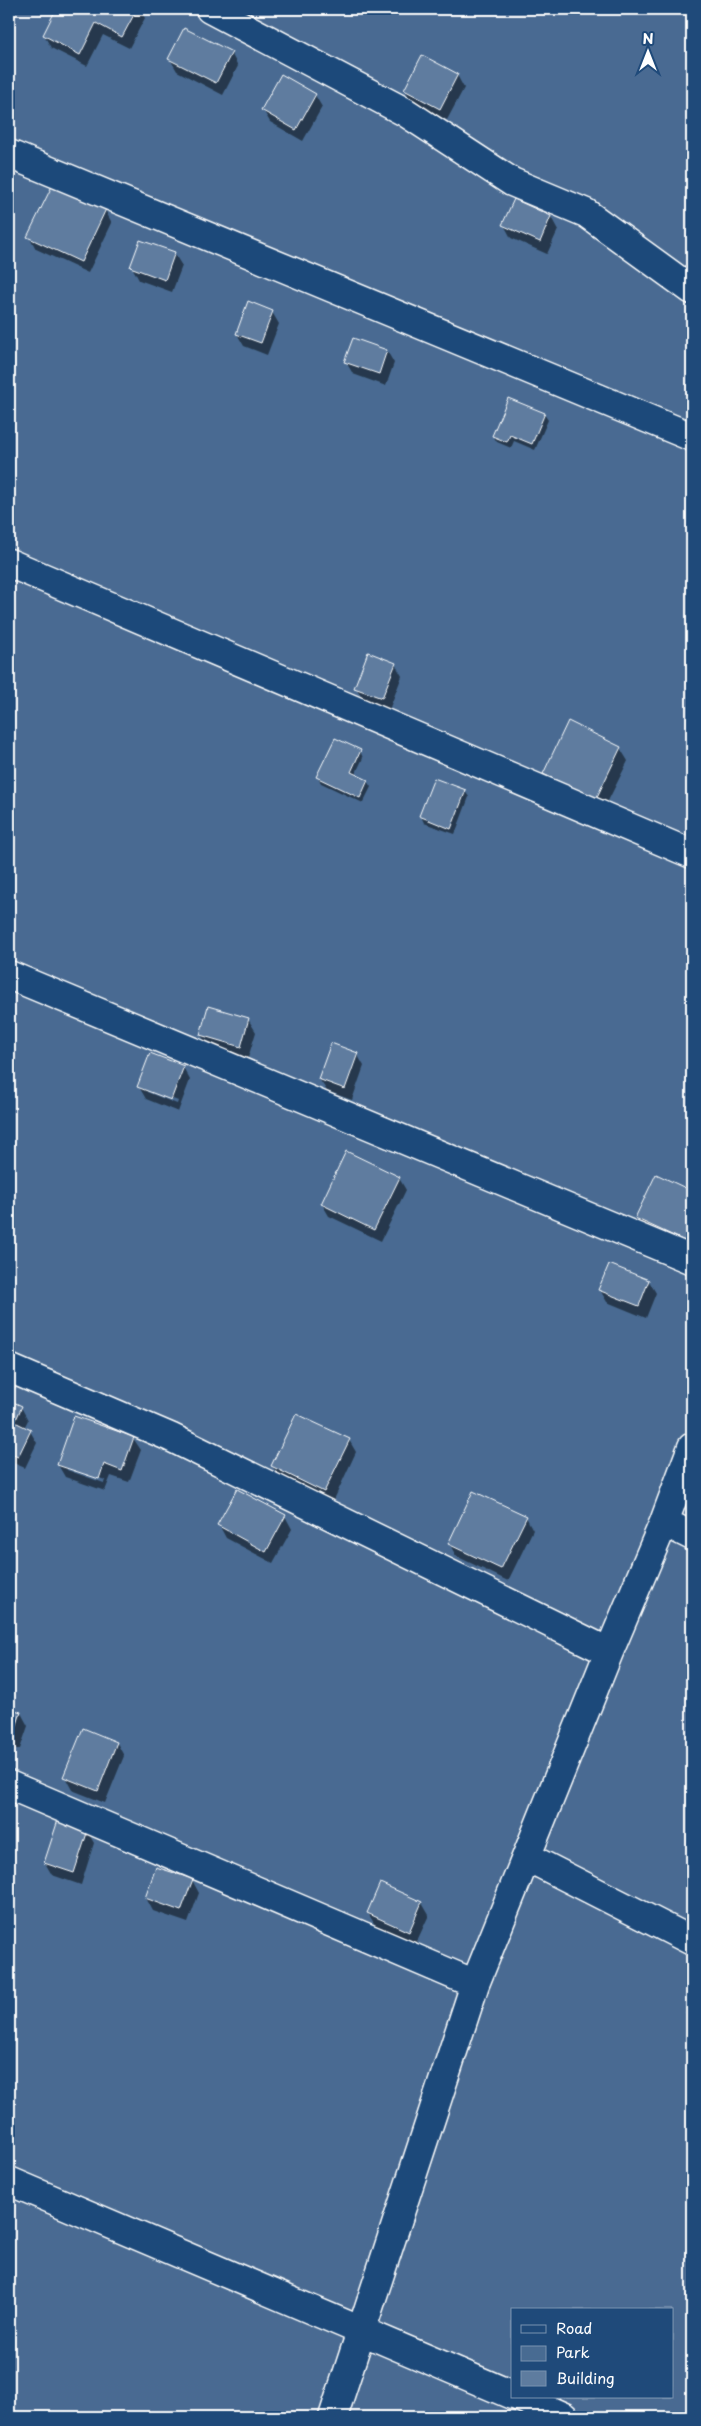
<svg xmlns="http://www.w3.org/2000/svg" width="701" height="2426" font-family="'Playpen Sans',sans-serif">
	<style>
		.green { fill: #486b92; stroke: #a4b5c8; fill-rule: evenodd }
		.shadow { fill: #0007; fill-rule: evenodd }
		.building { fill: #5e7c9f; stroke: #fff }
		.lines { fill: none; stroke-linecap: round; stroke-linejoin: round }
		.minor-casing { stroke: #fff; stroke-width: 31 }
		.path { stroke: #fff; stroke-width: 3; stroke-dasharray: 1 4; stroke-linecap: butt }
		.minor { stroke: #1f4a7a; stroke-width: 28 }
	</style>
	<rect width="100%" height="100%" fill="#2c5582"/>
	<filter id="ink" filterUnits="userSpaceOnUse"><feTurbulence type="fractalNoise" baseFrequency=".02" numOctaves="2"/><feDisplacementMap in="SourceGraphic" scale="10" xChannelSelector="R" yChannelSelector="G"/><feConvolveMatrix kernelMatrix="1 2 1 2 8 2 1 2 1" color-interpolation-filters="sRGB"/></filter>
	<g filter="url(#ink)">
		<path class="green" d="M9 9H692V2417H9ZM512 2310H672V2397H512Z"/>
		<path class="shadow" d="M58 9H139L145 18 129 48 103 35 87 66 51 48 44 35Z
			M231 53 238 66 223 95 177 71 170 59Z
			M457 75 464 88 447 120 412 102 405 90Z
			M315 95 322 107 303 141 270 122 263 110Z
			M53 185 105 210 112 223 88 273 36 249 29 236Z
			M515 201 551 217 558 230 547 254 511 238 504 225Z
			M174 253 182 266 172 292 139 280 132 267Z
			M272 312 279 324 267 355 244 346 237 334Z
			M387 351 394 363 386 386 353 374 346 362Z
			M544 414 548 420 535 450 514 441 511 448 497 442 493 436Z
			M395 664 402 676 389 710 363 700 356 687Z
			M568 723 620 748 628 761 603 811 551 786 544 774Z
			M360 751 363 758 355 775 367 781 371 787 363 803 321 783 318 777Z
			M465 791 469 797 455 834 424 823 421 816Z
			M248 1019 256 1032 248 1058 208 1047 201 1035Z
			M357 1054 364 1066 352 1100 327 1091 319 1079Z
			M183 1067 190 1080 178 1112 146 1099 139 1087ZM147 1089 178 1101 177 1104 147 1092Z
			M656 1176 692 1193V1253L644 1230 636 1218Z
			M399 1178 406 1190 381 1241 329 1216 322 1204Z
			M610 1265 649 1281 656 1293 646 1318 607 1302 600 1290Z
			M9 1401 21 1407 28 1420 24 1428 30 1431 37 1443 25 1468 11 1462 9 1458Z
			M133 1438 141 1450 129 1482 111 1476 105 1491 65 1477 58 1465ZM67 1467 105 1480 104 1483 67 1470Z
			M349 1440 356 1452 332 1504 280 1478 272 1466Z
			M285 1516 292 1529 273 1563 226 1538 219 1525Z
			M526 1517 533 1530 508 1581 456 1556 449 1543Z
			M9 1709 21 1713 28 1726 20 1749H9Z
			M84 1730 117 1743 124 1756 105 1803 72 1790 65 1777Z
			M87 1831 94 1843 81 1885 52 1875 45 1863Z
			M192 1880 199 1893 188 1923 153 1911 146 1898Z
			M380 1884 422 1903 429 1915 416 1943 375 1925 368 1913Z"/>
		<path class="building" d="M56 9H137L122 37 96 23 80 55 43 35Z
			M184 28 232 52 216 83 168 59Z
			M422 55 458 74 440 109 404 90Z
			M281 74 316 94 296 130 261 110Z
			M53 184 106 209 81 262 27 237Z
			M514 199 551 216 540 242 502 225Z
			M140 240 175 252 165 280 130 267Z
			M248 301 273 311 261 343 236 334Z
			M353 338 387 350 379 374 344 362Z
			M508 398 545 413 532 444 510 435 507 442 492 436Z
			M368 652 396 663 382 698 354 688Z
			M568 721 621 747 596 799 543 774Z
			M335 738 361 750 351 772 368 780 360 798 316 777Z
			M434 778 466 790 451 829 419 816Z
			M208 1006 249 1018 241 1047 200 1035Z
			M331 1043 358 1053 345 1089 318 1079Z
			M150 1053 184 1066 171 1100 137 1087Z
			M346 1151 400 1177 374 1230 321 1204Z
			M656 1174 692 1191V1231L687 1242 635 1218Z
			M609 1264 649 1280 639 1306 598 1290Z
			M9 1400 22 1406 15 1422 31 1430 18 1457 9 1453Z
			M296 1414 350 1439 324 1492 271 1466Z
			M74 1416 134 1437 122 1471 104 1464 99 1479 57 1465Z
			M237 1489 286 1515 266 1552 217 1525Z
			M473 1491 527 1516 501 1569 448 1544Z
			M9 1708 21 1712 13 1737H9Z
			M83 1728 117 1742 98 1791 63 1777Z
			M58 1820 88 1830 74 1873 44 1863Z
			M156 1867 193 1879 181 1911 145 1898Z
			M380 1883 422 1902 409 1932 367 1913Z
			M692 2000V2016L686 2013Z"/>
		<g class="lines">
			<defs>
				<path id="minor" d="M210 9 405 112 512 182 586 213 692 290
					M9 154 692 437
					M9 563 692 854
					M9 975 692 1260
					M9 1368 170 1437 609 1652
					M664 1522 692 1536
					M9 1785 475 1984
					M527 1857 692 1941
					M9 2181 512 2395
					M519 2397 564 2417
					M333 2417 475 1984 609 1652 664 1522 692 1447"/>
			</defs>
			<use href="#minor" class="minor-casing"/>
			<path class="path" d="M9 16 12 9"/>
			<use href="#minor" class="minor"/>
		</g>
	</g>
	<rect width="701" height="2426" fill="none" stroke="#1f4a7a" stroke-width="30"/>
	<rect x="15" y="15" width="671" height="2396" fill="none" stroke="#fff" stroke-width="2" filter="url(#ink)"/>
	<rect x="511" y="2308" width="162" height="90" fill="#1f4a7a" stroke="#7992af"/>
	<rect x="521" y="2325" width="25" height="8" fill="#1f4a7a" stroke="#7992af"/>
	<text x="556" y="2334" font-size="15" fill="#ffffff">Road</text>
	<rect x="521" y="2346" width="25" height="15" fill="#486b92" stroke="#7992af"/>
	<text x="556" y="2358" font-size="15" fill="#ffffff">Park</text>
	<rect x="521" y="2371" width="25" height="15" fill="#5e7c9f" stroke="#7992af"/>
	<text x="556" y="2384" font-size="15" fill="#ffffff">Building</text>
	<g transform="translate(648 52)" stroke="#1f4a7a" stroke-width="4" paint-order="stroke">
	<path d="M0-4L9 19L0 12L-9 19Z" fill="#ffffff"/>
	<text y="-8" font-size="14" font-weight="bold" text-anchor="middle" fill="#ffffff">N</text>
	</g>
</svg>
